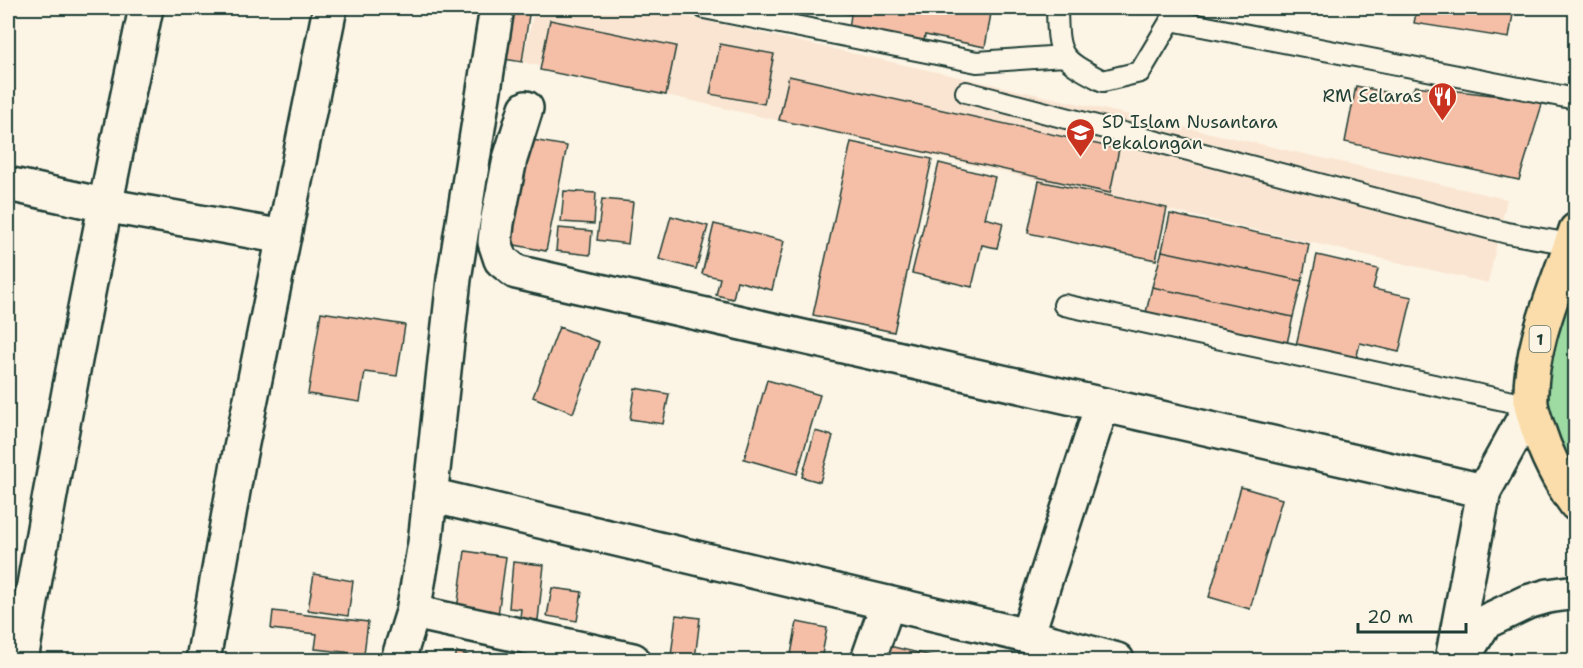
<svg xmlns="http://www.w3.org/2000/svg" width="1583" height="668" font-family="'Shantell Sans',sans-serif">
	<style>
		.built { fill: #fae5d2 }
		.green { fill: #9ddba3; stroke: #5e8c6c; stroke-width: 1.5 }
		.building { fill: #f5bfa7; stroke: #1f3d34; stroke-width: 1.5 }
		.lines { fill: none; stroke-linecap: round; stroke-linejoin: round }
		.lane-casing { stroke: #1f3d34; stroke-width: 24 }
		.street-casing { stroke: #1f3d34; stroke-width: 38 }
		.highway-casing { stroke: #1f3d34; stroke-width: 38 }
		.lane { stroke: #fcf5e5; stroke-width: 20 }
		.street { stroke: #fcf5e5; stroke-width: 33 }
		.highway { stroke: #fbddab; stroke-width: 33 }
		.labels { text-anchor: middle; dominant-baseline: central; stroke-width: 4.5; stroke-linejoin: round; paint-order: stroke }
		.shield { fill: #fcf5e5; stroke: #617469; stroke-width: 1.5 }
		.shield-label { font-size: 16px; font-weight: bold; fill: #1f3d34 }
		.poi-label { font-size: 18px; fill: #1f3d34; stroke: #fcf5e5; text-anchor: end }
	</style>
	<rect width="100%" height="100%" fill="#fcf5e5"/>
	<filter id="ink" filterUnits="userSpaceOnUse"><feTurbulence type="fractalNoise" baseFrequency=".0167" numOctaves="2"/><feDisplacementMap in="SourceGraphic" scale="12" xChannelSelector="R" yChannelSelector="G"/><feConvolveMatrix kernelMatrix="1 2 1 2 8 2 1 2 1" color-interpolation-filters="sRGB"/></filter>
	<g filter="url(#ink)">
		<path class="built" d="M535 8H649L1507 199 1488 283 522 62Z"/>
		<path class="green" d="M1575 244V503L1545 445 1553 297Z"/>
		<path class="building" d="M500 8H530L522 62 492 57Z
			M811 8H992L985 47 925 35 921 58 847 46 851 14Z
			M1417 8H1514L1509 38 1414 23Z
			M550 20 676 46 666 95 540 70Z
			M720 44 774 54 764 104 710 94Z
			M789 76 1119 149 1110 193 779 120Z
			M1356 86 1409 97 1415 86 1543 101 1519 180 1345 142Z
			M521 138 567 146 546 251 500 242Z
			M851 142 932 159 894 332 813 315Z
			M939 163 995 177 985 218 1003 223 997 248 982 245 972 287 912 273Z
			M1039 181 1167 208 1156 260 1028 233Z
			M564 191 596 193 594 224 561 222Z
			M602 199 633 202 628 244 597 240Z
			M1170 214 1309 244 1302 281 1162 251Z
			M671 216 708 226 696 269 659 259Z
			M714 224 784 241 772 290 737 281 733 299 716 295 720 278 702 274Z
			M558 228 592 231 590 255 556 251Z
			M1162 251 1302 281 1293 317 1152 287Z
			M1317 255 1378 269 1373 289 1412 297 1399 352 1360 343 1354 368 1294 354Z
			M1152 287 1293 317 1285 352 1144 321Z
			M321 312 405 325 397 376 365 372 360 402 308 394Z
			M559 327 599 342 573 413 533 397Z
			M767 380 820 395 797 474 744 459Z
			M635 388 669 394 663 424 630 419Z
			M815 431 833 436 820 482 802 477Z
			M1241 487 1282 499 1250 609 1209 597Z
			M465 551 506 557 498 615 457 609Z
			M513 562 544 565 538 620 520 618 521 609 509 608Z
			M314 574 353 581 348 616 308 610Z
			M552 588 582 592 577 621 547 616Z
			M273 611 368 622 364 654 315 649 317 634 271 629Z
			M676 615 700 618 695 659 671 656Z
			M797 622 827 628 821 660H790Z
			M885 645 940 658V660H882Z
			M457 652 483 660H454Z
			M536 654 564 660H535Z"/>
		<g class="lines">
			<defs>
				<path id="lane" d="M704 8 977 62 1064 56
					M1057 8C1058 57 1059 58 1103 81L1140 72 1171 20V8
					M1171 20 1576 99
					M966 92 1507 233 1571 244
					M1064 305 1531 406"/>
				<path id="street" d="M526 108 510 159 497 223 495 242 501 260 516 272 1484 491
					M8 184 104 205 284 237
					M430 495 1027 636 1102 405
					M413 612 425 543 454 279 497 8
					M1027 636 1117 660
					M21 660C58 442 100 224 146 8
					M203 660 238 463 330 8
					M398 660 413 612 633 660
					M868 660 888 603
					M1452 660 1484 491 1531 406
					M1461 660 1485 622 1527 602 1548 596 1576 592"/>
				<path id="highway" d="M1576 230C1558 284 1528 347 1531 404 1532 411 1535 419 1537 426 1546 455 1558 479 1576 504"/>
			</defs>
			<use href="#lane" class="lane-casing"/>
			<use href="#street" class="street-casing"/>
			<use href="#highway" class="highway-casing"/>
			<use href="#lane" class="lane"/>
			<use href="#street" class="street"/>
			<use href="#highway" class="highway"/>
		</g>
	</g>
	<defs>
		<symbol id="restaurant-pin" viewBox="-11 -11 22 30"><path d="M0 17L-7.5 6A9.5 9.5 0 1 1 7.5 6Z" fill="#c8321e" stroke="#fcf5e5"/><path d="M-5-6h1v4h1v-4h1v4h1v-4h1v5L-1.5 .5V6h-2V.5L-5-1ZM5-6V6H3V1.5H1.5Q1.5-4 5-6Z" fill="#fff"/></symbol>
		<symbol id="school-pin" viewBox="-11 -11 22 30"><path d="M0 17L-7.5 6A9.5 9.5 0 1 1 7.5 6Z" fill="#c8321e" stroke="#fcf5e5"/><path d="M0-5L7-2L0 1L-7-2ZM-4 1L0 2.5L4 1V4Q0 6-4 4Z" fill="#fff"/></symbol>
	</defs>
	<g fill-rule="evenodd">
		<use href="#restaurant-pin" x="1426" y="80" width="33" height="45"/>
		<use href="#school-pin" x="1064" y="116" width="33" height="45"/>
	</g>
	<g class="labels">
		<rect class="shield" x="1529.5" y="326" width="21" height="26" rx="4.5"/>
		<g class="shield-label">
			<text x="1540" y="339">1</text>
		</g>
		<g class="poi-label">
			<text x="1422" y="96">RM Selaras</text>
			<text x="1102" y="122" text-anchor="start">SD Islam Nusantara<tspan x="1102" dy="21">Pekalongan</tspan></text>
		</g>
	</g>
	<rect width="1583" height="668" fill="none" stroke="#fcf5e5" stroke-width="30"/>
	<rect x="15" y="15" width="1553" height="638" fill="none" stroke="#1f3d34" stroke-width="2" filter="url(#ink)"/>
	<path d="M1358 623v9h108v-9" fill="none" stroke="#1f3d34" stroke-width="3"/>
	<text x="1367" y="623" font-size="18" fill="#1f3d34" stroke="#fcf5e5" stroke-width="4.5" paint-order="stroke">20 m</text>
</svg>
